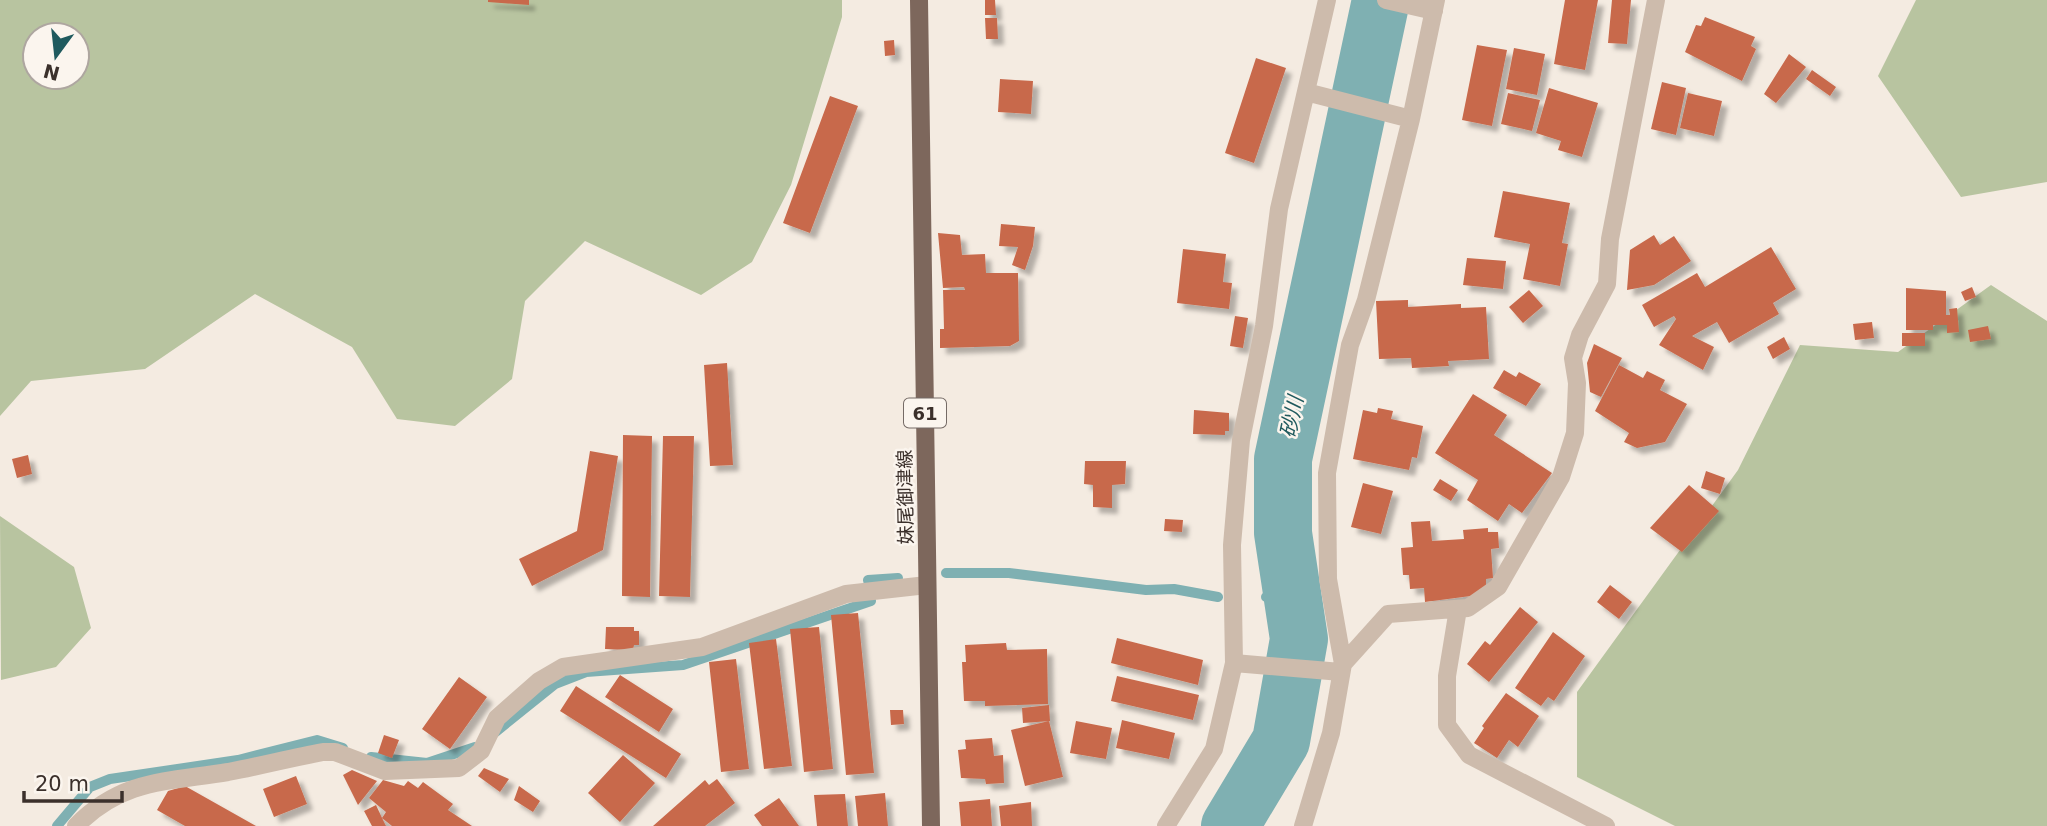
<svg xmlns="http://www.w3.org/2000/svg" width="2047" height="826" font-family="'DejaVu Sans','Noto Sans JP',sans-serif">
	<style>
		.green { fill: #b8c4a0; fill-rule: evenodd }
		.lines { fill: none; stroke-linecap: round; stroke-linejoin: round }
		.stream { stroke: #7fb0b2; stroke-width: 10 }
		.river { stroke: #7fb0b2; stroke-width: 58 }
		.building { fill: #c8694b; filter: url(#shadow) }
		.minor { stroke: #cdbbac; stroke-width: 18 }
		.major { stroke: #7d675c; stroke-width: 18 }
		.labels { text-anchor: middle; dominant-baseline: central; stroke-width: 5; stroke-linejoin: round; paint-order: stroke }
		.shield { fill: #fbf5ee; stroke: #756b66; stroke-width: 2 }
		.shield-label { font-size: 18px; font-weight: bold; fill: #3b302b }
		.street-label { font-size: 19px; fill: #3b302b; stroke: #fbf5ee }
		.water-label { font-size: 21px; font-style: italic; fill: #1f5a5e; stroke: #fbf5ee }
	</style>
	<defs>
		<filter id="shadow"><feDropShadow dx="6" dy="6" stdDeviation="2" flood-color="#0004"/></filter>
	</defs>
	<rect width="100%" height="100%" fill="#f4ebe1"/>
	<path class="green" d="M0 0H842V17L791 185 752 262 701 295 585 241 525 301 512 379 455 426 397 419 352 347 255 294 145 369 31 381 0 416ZM35 35H77V77H35Z
		M1916 0H2047V182L1961 197 1878 76Z
		M1991 285 2047 321V826H1675L1577 777V692L1738 470 1800 345 1898 352Z
		M0 516 74 567 91 628 56 667 1 680Z"/>
	<g class="lines">
		<path class="stream" d="M946 573H1009L1146 590 1174 589 1218 597
			M869 584 868 580 898 578
			M1266 597H1293
			M493 734 555 684 586 672 683 665 871 601 870 598
			M371 757 427 763 475 747
			M57 826 90 787 110 779 238 760 317 740 343 748"/>
		<path class="river" d="M1230 826 1281 741 1299 639 1283 533V459L1381 0"/>
	</g>
	<path class="building" d="M488 0H529V5L488 2Z
		M985 0H995L996 15H985Z
		M1565 0H1598L1585 70 1554 64Z
		M1612 0H1631L1627 44 1608 43Z
		M1705 17 1755 37 1751 46 1756 49 1742 81 1685 52 1696 25 1701 26Z
		M985 18H997L998 39H986Z
		M894 40 895 55 885 56 884 41Z
		M1477 45 1507 50 1492 126 1462 120Z
		M1514 48 1545 54 1537 95 1506 89Z
		M1789 54 1806 67 1776 103 1764 94Z
		M1256 58 1286 68 1254 163 1225 153Z
		M1812 70 1836 87 1830 96 1806 79Z
		M1000 79 1033 81 1031 114 998 112Z
		M1662 82 1686 88 1676 135 1651 129Z
		M1549 88 1598 103 1582 157 1558 150 1561 141 1536 133Z
		M1508 93 1540 100 1532 131 1501 124Z
		M1688 93 1722 101 1714 136 1680 128Z
		M830 96 858 106 810 233 783 223Z
		M1503 191 1570 203 1562 243 1568 244 1560 286 1523 279 1530 244 1494 237Z
		M1001 224 1035 227 1033 246 1025 270 1012 265 1018 247 999 246Z
		M938 233 960 235 962 255 985 254 986 273H1018L1019 341 1010 346 940 348V329H944L943 290H965L964 287 943 288Z
		M1654 235 1660 245 1674 236 1691 261 1654 285 1627 290 1630 250Z
		M1771 247 1796 289 1773 303 1779 314 1729 343 1717 322 1692 336 1714 347 1703 370 1659 345 1676 319 1674 316 1654 327 1642 305 1697 273 1705 287Z
		M1183 249 1226 254 1223 282 1232 283 1229 309 1177 303Z
		M1467 258 1506 261 1503 289 1463 285Z
		M1972 287 1976 297 1965 301 1961 292Z
		M1906 288 1946 291V315H1950L1949 309 1957 308 1959 332 1947 333V325H1933V330H1906Z
		M1529 290 1543 306 1523 323 1509 307Z
		M1408 300V307L1461 304V308L1486 307 1489 359 1448 361 1449 366 1412 368 1411 358 1379 359 1376 301Z
		M1235 316 1248 318 1243 348 1230 346Z
		M1872 322 1874 338 1855 340 1853 324Z
		M1988 326 1991 339 1970 342 1968 330Z
		M1902 333H1925V346H1902Z
		M1784 337 1790 349 1773 359 1767 347Z
		M1594 344 1622 358 1601 397 1590 392 1587 363Z
		M727 363 733 465 710 466 704 365Z
		M1619 365 1643 378 1647 371 1665 380 1660 390 1687 404 1665 442 1637 448 1624 442 1629 433 1595 411Z
		M1504 370 1516 377 1519 372 1541 384 1526 406 1493 388Z
		M1473 394 1507 415 1494 435 1552 473 1522 513 1509 504 1498 521 1467 500 1478 480 1435 453Z
		M1378 408 1393 411 1391 419 1423 426 1417 458 1412 457 1409 470 1353 459 1363 410 1377 413Z
		M1194 410 1229 413V431H1225V435L1193 434Z
		M623 435 652 436 650 597 622 596Z
		M663 436H694L690 597 659 596Z
		M590 451 618 456 603 550 532 586 519 559 577 531Z
		M28 455 32 474 17 478 12 459Z
		M1085 461H1126L1125 484 1112 485V508L1093 507V485L1084 484Z
		M1706 471 1725 478 1720 494 1701 488Z
		M1440 479 1458 490 1451 501 1433 490Z
		M1363 483 1393 491 1381 534 1351 527Z
		M1689 485 1719 511 1682 552 1650 528Z
		M1165 519 1183 520 1182 532 1164 531Z
		M1430 521 1432 541 1464 539 1463 530 1488 528V532H1498L1499 548 1491 549 1493 578 1486 579V585L1478 595 1425 602 1424 588 1410 589 1409 575H1403L1401 548 1413 547 1411 522Z
		M1610 585 1632 602 1619 619 1597 602Z
		M1520 607 1538 622 1489 682 1467 664 1485 641 1490 645Z
		M858 613 874 773 846 775 831 615Z
		M606 627H634V631H639V645H634L633 650 605 649Z
		M819 627 833 769 804 772 790 629Z
		M1553 632 1585 656 1554 701 1548 697 1541 706 1515 688Z
		M1117 638 1203 660 1198 685 1111 663Z
		M776 639 792 766 764 769 749 643Z
		M1006 643 1007 650 1047 649 1048 704 985 706V701H964L962 662H966L965 645Z
		M736 659 749 769 721 772 709 662Z
		M620 675 673 709 659 732 605 697Z
		M1117 676 1199 695 1193 720 1111 701Z
		M459 677 487 697 450 749 422 729Z
		M576 686 681 754 666 778 560 711Z
		M1506 693 1539 716 1518 747 1509 740 1497 758 1474 743 1484 728 1482 726Z
		M1049 705 1050 721 1023 723 1022 708Z
		M890 710H903L904 724 891 725Z
		M1122 720 1175 733 1169 759 1116 748Z
		M1049 721 1063 777 1025 786 1011 730Z
		M1076 721 1112 728 1106 759 1070 753Z
		M384 735 399 740 392 758 378 753Z
		M992 738 994 756 1003 755 1004 783 986 784 985 779 961 778 958 750 966 749 965 740Z
		M623 755 655 783 620 822 588 793Z
		M484 768 509 779 500 792 478 776Z
		M352 770 377 781 358 805 343 775Z
		M296 776 307 804 274 817 263 789Z
		M717 779 735 803 705 826H653L705 780 709 785Z
		M383 780 404 786 408 781 418 788 423 782 453 804 448 810 472 826H392L382 818 386 826H372L364 811 376 805 382 818 386 812 369 798Z
		M185 786 256 826H185L157 810 168 791Z
		M519 786 540 801 533 812 514 800Z
		M885 793 888 826H858L855 796Z
		M845 794 848 826H817L814 795Z
		M779 798 799 826H762L754 815Z
		M990 799 992 826H961L959 802Z
		M1031 802 1032 826H1001L999 806Z"/>
	<g class="lines">
		<path class="minor" d="M1386 0 1434 11
			M1306 92 1411 119
			M1458 609 1447 676V725L1469 755 1606 826
			M1234 663 1341 672
			M1343 664 1388 614 1468 608 1498 587 1561 477 1575 433 1577 383 1573 358 1580 335 1607 284 1610 239 1656 0
			M76 826C122 779 167 782 228 772 260 766 291 758 323 752H335L385 771 459 768 481 751 497 718 539 681 563 667 702 647 846 594 927 585
			M1166 826 1214 749 1234 663 1232 545 1241 440 1264 326 1279 209 1327 0
			M1303 826 1331 733 1343 664 1328 579 1327 473 1350 345 1366 300 1411 119 1436 0"/>
		<path class="major" d="M919 0 931 826"/>
	</g>
	<g class="labels">
		<rect class="shield" x="904" y="398.5" width="42" height="29" rx="5"/>
		<g class="shield-label">
			<text x="925" y="413">61</text>
		</g>
		<g class="street-label">
			<text transform="translate(905 497) rotate(-91)">妹尾御津線</text>
		</g>
		<g class="water-label">
			<text transform="translate(1292 417) rotate(-78)">砂川</text>
		</g>
	</g>
	<g transform="translate(56 56) rotate(195)"><circle r="33" fill="#fbf5ee" stroke="#aea6a0" stroke-width="2"/>
	<path d="M0-5L12 26L0 18L-12 26Z" fill="#1f5a5e"/>
	<text y="-10" font-size="19" font-weight="bold" text-anchor="middle" fill="#3b302b">N</text>
	</g>
	<path d="M24 791v10h98v-10" fill="none" stroke="#3b302b" stroke-width="3.5"/>
	<text x="35" y="791" font-size="21" fill="#3b302b" stroke="#fbf5ee" stroke-width="5" paint-order="stroke">20 m</text>
</svg>
